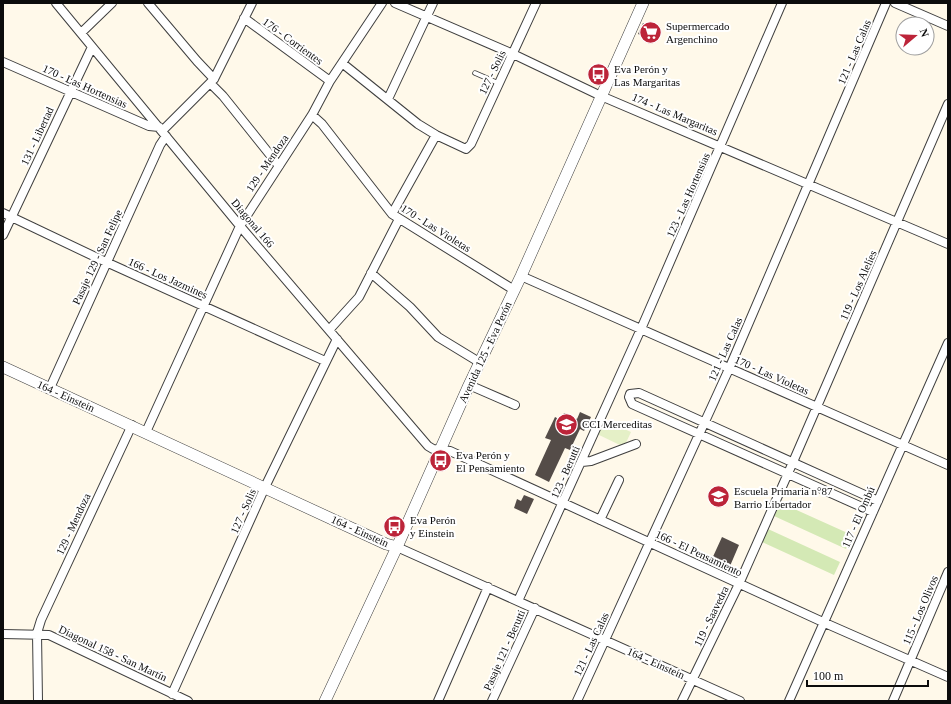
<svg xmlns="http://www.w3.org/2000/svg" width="951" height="704" font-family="'Times New Roman',serif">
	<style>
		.green { fill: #d4e9b5 }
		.pitch { fill: #e5f0c7 }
		.building { fill: #544c48 }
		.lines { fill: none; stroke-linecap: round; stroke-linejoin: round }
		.service-casing { stroke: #3f3f3f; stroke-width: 5.5 }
		.minor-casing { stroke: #3f3f3f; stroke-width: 10 }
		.tertiary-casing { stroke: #3f3f3f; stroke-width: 12 }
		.service { stroke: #fff; stroke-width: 4 }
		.minor { stroke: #fff; stroke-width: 8 }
		.tertiary { stroke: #fff; stroke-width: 11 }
		.labels { text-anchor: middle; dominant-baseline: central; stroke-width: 4; stroke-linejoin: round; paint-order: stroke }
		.poi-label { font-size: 11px; fill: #0c0c0c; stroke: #fff; text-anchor: start }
		.street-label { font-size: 11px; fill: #0c0c0c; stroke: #fff }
	</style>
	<rect width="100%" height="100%" fill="#fff9ea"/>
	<path class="green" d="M781 503 852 535 846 549 774 516Z
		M768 529 840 562 834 575 762 542Z"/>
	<path class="pitch" d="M604 420 631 432 624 447 597 434Z"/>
	<path class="building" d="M643 23 661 31 656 42 638 34Z
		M580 412 591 417 584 431 580 429 570 450 565 448 549 482 535 475 551 440 545 438 555 417 561 420 564 413 577 419Z
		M524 495 534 499 527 514 514 508 517 499 521 501Z
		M722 537 739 545 730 566 725 568 711 561Z"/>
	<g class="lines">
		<defs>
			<path id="service" d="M475 73 498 83"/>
			<path id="minor" d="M56 3 240 226 428 446 433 449 450 451 825 623 948 677
				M148 3 197 61 214 79
				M395 3 513 54 601 96 948 244
				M895 3 948 26
				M244 18 330 81
				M81 33 112 3
				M3 62 149 126 159 127
				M342 63 418 124 436 135 466 149 471 144 536 3
				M211 84 223 96 279 166
				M388 99 433 3
				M312 115 322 124 392 214 514 290
				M162 131 214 79 252 3
				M3 213 106 262 325 361
				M392 214 436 135
				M3 235 92 47
				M371 273 410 307 438 337 479 362
				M521 276 948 465
				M330 329 359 297 399 219
				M469 385 515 405
				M50 388 160 145 166 136
				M146 432 240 226 312 115 330 81 382 3
				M582 462 591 461 636 444
				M873 512 632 404 629 397 630 394 639 393 878 501
				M600 520 619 480
				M397 547 740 701
				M518 601 641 329 782 3
				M3 634 49 635 188 701
				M172 694 265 487 337 339
				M38 701 37 633 41 620 132 425
				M438 701 488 587
				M492 701 535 608
				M577 701 729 369 886 3
				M682 701 739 584 793 462 948 104
				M789 701 948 343
				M893 701 948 572"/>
			<path id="tertiary" d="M3 367 386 544 397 547
				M325 701 397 547 469 385 521 276 643 3"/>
		</defs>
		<use href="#service" class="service-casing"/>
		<use href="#minor" class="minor-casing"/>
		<use href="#tertiary" class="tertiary-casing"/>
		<use href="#service" class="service"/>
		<use href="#minor" class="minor"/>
		<use href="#tertiary" class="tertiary"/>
	</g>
	<defs>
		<symbol id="supermarket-disc" viewBox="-11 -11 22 22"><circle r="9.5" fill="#bc2439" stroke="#fff"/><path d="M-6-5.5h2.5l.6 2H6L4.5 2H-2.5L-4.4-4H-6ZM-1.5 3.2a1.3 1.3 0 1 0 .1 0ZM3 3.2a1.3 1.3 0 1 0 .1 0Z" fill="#fff"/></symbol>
		<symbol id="bus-disc" viewBox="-11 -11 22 22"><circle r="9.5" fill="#bc2439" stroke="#fff"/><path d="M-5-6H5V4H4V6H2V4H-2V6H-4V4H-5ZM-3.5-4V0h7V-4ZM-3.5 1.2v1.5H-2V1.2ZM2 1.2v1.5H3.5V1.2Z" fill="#fff"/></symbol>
		<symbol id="school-disc" viewBox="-11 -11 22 22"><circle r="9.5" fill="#bc2439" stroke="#fff"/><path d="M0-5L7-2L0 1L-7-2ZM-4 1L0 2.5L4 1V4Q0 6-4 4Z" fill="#fff"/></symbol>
	</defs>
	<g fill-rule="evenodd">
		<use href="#supermarket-disc" x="638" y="20" width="25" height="25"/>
		<use href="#bus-disc" x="586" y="62" width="25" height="25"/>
		<use href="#school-disc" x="554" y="412" width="25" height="25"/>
		<use href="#bus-disc" x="428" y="448" width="25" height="25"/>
		<use href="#school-disc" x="706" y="484" width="25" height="25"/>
		<use href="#bus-disc" x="382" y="514" width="25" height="25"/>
	</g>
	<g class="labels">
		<g class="poi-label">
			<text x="666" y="26">Supermercado<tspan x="666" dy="13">Argenchino</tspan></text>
			<text x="614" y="69">Eva Perón y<tspan x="614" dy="13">Las Margaritas</tspan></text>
			<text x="582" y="424">CCI Merceditas</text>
			<text x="456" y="455">Eva Perón y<tspan x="456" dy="13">El Pensamiento</tspan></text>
			<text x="734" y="491">Escuela Primaria n°87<tspan x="734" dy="13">Barrio Libertador</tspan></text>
			<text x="410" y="520">Eva Perón<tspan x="410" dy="13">y Einstein</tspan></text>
		</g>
		<g class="street-label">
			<text transform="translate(293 41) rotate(36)">176 - Corrientes</text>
			<text transform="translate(854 52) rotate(-67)">121 - Las Calas</text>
			<text transform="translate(492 72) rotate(-64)">127 - Solis</text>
			<text transform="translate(85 86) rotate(24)">170 - Las Hortensias</text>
			<text transform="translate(675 114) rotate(23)">174 - Las Margaritas</text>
			<text transform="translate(37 136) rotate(-65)">131 - Libertad</text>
			<text transform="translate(267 163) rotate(-56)">129 - Mendoza</text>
			<text transform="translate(688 195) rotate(-66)">123 - Las Hortensias</text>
			<text transform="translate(253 223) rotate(50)">Diagonal 166</text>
			<text transform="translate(436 228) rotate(32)">170 - Las Violetas</text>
			<text transform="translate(97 257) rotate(-65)">Pasaje 129 - San Felipe</text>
			<text transform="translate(168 278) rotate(24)">166 - Los Jazmines</text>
			<text transform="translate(858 285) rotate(-66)">119 - Los Alelíes</text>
			<text transform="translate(725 349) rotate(-66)">121 - Las Calas</text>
			<text transform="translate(485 352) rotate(-65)">Avenida 125 - Eva Perón</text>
			<text transform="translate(772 375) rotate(24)">170 - Las Violetas</text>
			<text transform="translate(66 396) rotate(24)">164 - Einstein</text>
			<text transform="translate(565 472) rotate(-66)">123 - Berutti</text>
			<text transform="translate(243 511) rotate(-66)">127 - Solis</text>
			<text transform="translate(858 517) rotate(-66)">117 - El Ombú</text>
			<text transform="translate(73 524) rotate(-65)">129 - Mendoza</text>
			<text transform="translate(360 531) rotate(24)">164 - Einstein</text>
			<text transform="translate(699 553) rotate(25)">166 - El Pensamiento</text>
			<text transform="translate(920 610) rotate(-67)">115 - Los Olivos</text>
			<text transform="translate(711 616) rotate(-64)">119 - Saavedra</text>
			<text transform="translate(591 644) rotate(-65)">121 - Las Calas</text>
			<text transform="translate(504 650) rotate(-66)">Pasaje 121 - Berutti</text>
			<text transform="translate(113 653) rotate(25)">Diagonal 158 - San Martín</text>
			<text transform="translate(656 663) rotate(24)">164 - Einstein</text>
		</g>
	</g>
	<rect width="951" height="704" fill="none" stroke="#0c0c0c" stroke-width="8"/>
	<g transform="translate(915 36) rotate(71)"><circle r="19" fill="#ffffff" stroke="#9e9e9e"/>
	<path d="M0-3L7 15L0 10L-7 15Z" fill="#bc2439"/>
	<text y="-6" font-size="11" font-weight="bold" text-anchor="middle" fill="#0c0c0c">N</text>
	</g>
	<path d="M807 680v6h121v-6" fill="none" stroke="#0c0c0c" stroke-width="2"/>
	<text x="813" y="680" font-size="12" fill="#0c0c0c" stroke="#ffffff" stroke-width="3" paint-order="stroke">100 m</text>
</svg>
